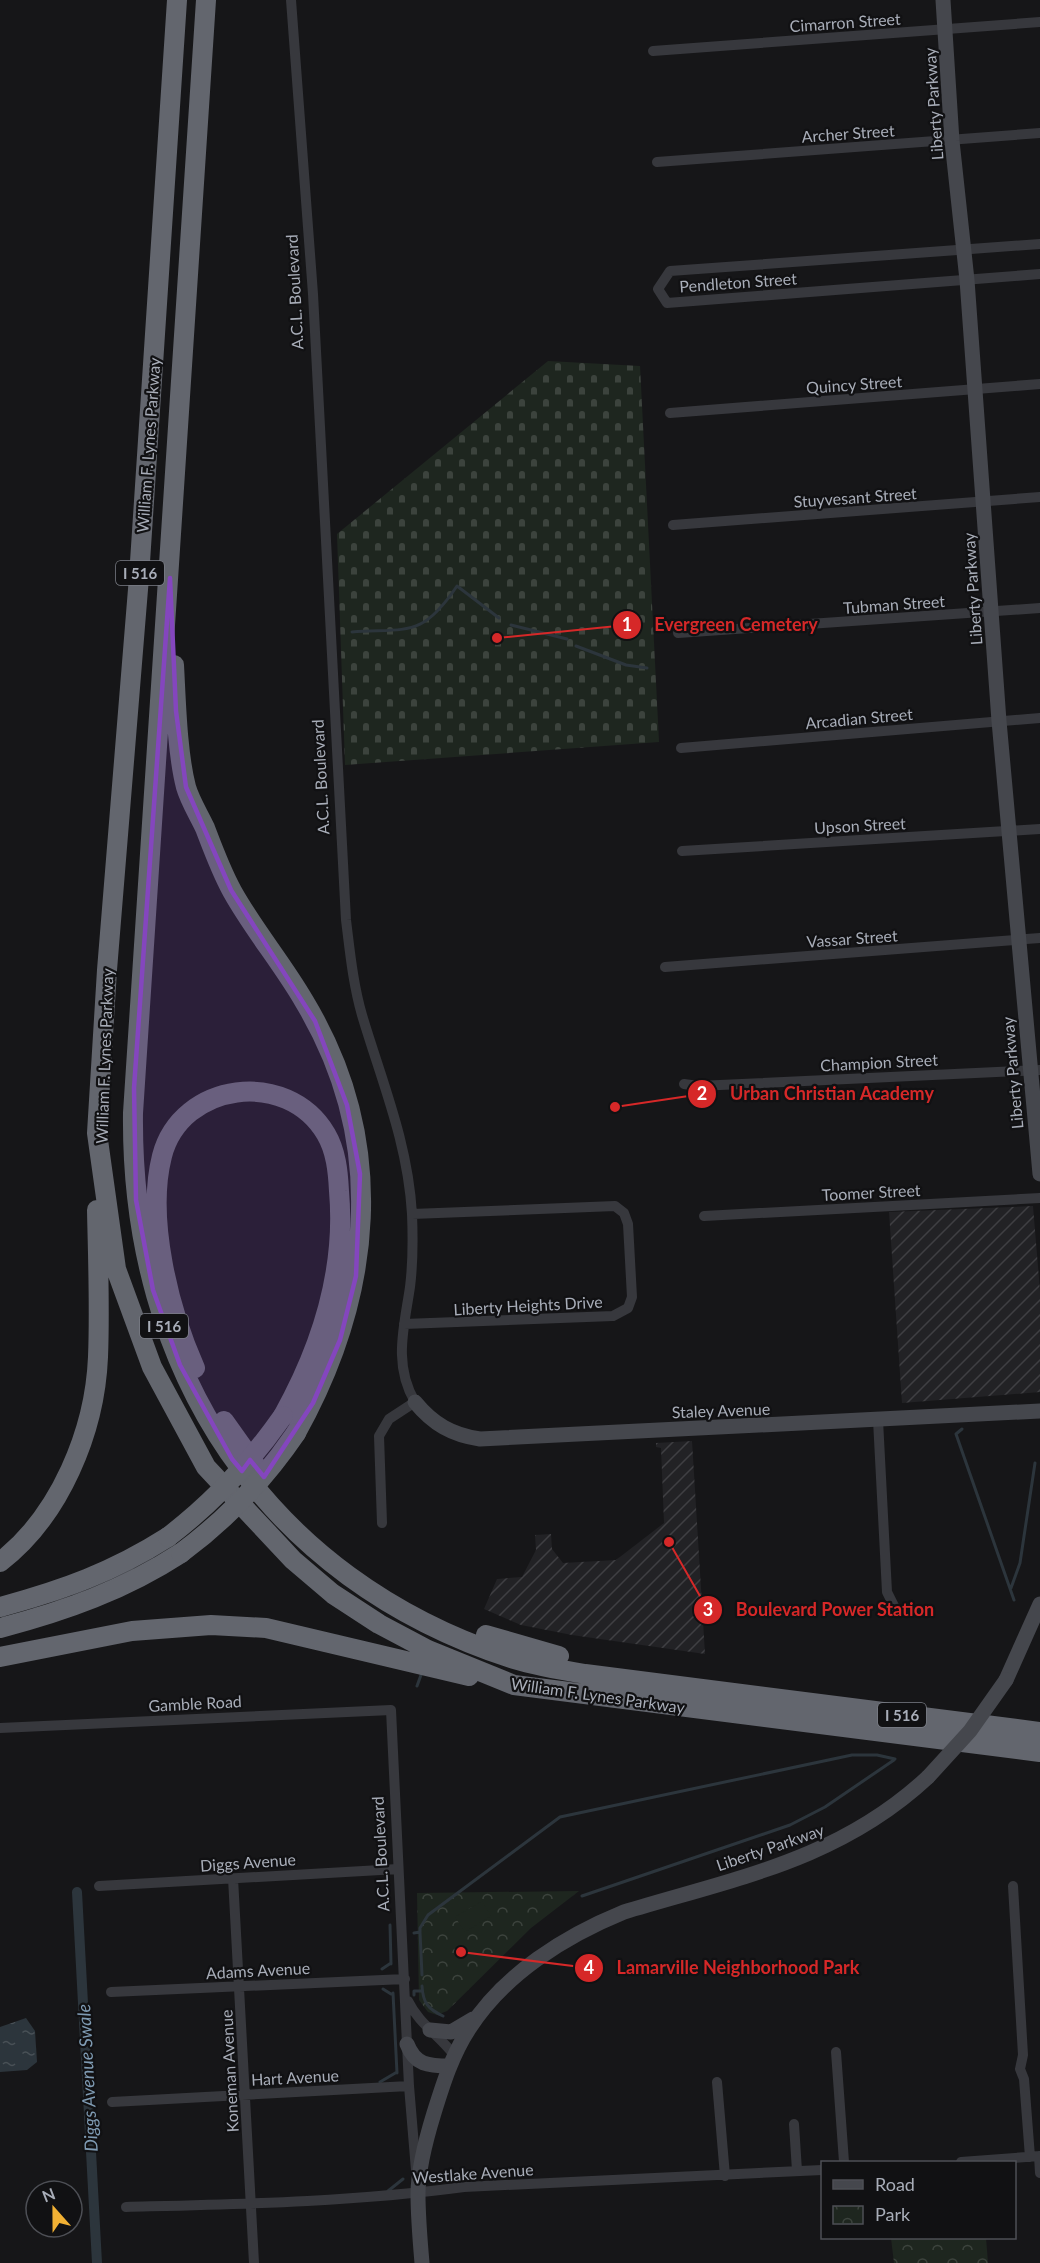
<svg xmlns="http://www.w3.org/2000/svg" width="1040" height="2263" font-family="Lato,sans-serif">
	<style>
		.industrial { fill: url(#industrial-furrows) }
		.cemetery { fill: url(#cemetery-stones) }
		.park { fill: url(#park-crowns) }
		.garden { fill: #1e261f }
		.water { fill: url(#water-ripples) }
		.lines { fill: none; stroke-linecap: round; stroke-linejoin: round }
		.stream { stroke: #2c353c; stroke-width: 3 }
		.canal { stroke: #2c353c; stroke-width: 10 }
		.street { stroke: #37383d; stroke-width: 10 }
		.secondary { stroke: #45474d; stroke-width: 15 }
		.highway { stroke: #63666e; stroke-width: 20 }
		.secondary-bridge { stroke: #45474d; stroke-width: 15 }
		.highway-bridge { stroke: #63666e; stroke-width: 20 }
		.marked { fill: #8446be; fill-opacity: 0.2; stroke: #8446be; stroke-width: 4.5; stroke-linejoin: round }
		.labels { text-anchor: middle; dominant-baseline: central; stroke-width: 4.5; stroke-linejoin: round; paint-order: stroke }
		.shield { fill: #111113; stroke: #7b7e86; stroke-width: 1.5 }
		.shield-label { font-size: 15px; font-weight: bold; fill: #a8adb8 }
		.street-label { font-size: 16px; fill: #a8adb8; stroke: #111113 }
		.water-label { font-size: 18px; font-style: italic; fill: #7f9bb3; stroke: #111113 }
		.leader { fill: none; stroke: #d62828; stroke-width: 2 }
		.callout-dot { fill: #d62828; stroke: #111113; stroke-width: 2 }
		.mark-label { font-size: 18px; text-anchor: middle; font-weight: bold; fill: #fff }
		.callout-label { font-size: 18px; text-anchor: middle; font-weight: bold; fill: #d62828; stroke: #111113; stroke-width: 4.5; stroke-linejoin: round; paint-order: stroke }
	</style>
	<defs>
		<pattern id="industrial-furrows" width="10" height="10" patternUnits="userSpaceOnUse" patternTransform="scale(1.5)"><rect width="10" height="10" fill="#222225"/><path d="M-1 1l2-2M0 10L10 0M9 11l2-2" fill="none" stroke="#3f3f43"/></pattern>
		<pattern id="cemetery-stones" width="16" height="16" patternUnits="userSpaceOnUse" patternTransform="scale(1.5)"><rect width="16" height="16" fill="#1e261f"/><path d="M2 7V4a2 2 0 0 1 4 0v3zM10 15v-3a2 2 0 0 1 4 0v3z" fill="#3c433d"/></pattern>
		<pattern id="park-crowns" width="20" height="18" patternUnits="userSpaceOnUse" patternTransform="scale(1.5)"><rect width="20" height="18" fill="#1e261f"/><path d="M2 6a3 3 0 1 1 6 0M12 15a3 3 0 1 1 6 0" fill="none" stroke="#3c433d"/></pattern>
		<pattern id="water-ripples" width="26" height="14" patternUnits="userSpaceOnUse" patternTransform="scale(1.5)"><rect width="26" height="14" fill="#2c353c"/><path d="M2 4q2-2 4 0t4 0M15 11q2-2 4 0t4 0" fill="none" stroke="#485056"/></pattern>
	</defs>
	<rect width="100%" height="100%" fill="#161618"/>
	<path class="industrial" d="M1033 1206 1040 1291V1392L902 1403 889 1212Z
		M692 1441 705 1654 572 1635 521 1625 484 1609 497 1579 522 1577 536 1550 535 1535 551 1534 552 1549 563 1563 616 1560 664 1523 661 1448 656 1447V1443Z"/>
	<path class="cemetery" d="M548 361 640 366 659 742 345 765 337 534Z"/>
	<path class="park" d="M579 1891 531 1928 447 2011 437 2015 428 2012 419 2000 417 1893Z
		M891 2238H986L988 2263H894Z"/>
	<path class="garden" d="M482 1901 491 1916 465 1932 455 1917Z"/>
	<path class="water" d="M26 2018 35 2031 37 2062 27 2070 0 2072V2027Z"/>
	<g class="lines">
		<path class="stream" d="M511 625 567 639
			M352 632C409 628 422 638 457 586L499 618
			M576 646 626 665 647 668
			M962 1429 956 1434 1014 1600
			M1011 1588 1020 1563 1035 1463
			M417 1686 421 1675
			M582 1896 790 1825 825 1807 894 1760
			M390 1925 391 1964
			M420 1932 422 1975
			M414 1933 420 1932V1928L428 1915 560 1817 852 1755H877L895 1759
			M382 1969 391 1963
			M422 1986C423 2003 428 2009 443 2016
			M383 1989 391 1994
			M393 1993 397 2073
			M414 1995V1991H422
			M380 2082 397 2072
			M388 2191 403 2179"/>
		<path class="canal" d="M77 1892 97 2263"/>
		<path class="street" d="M291 0 313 294 346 920C350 952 353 984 362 1015 382 1082 408 1143 412 1214 413 1238 413 1263 410 1287 404 1328 393 1364 415 1402L389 1419 379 1436 382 1523
			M653 51 1040 22
			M657 162 1040 133
			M1040 244 670 271 658 289 667 303 1040 274
			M670 413 1040 384
			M673 525 1040 497
			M678 633 1040 608
			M681 748 1040 718
			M682 851 1040 829
			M665 967 1040 938
			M684 1084 698 1086 1040 1070
			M704 1216 1040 1198
			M404 1324 613 1316 628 1308 632 1297 628 1224 624 1213 615 1206 412 1214
			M878 1420 887 1592 897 1612
			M0 1728 391 1710 409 2086 416 2170
			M233 1878 254 2263
			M99 1886 398 1869
			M1013 1886 1023 2055 1020 2069 1024 2079 1030 2157
			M111 1992 405 1979
			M408 2001C419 2024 439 2035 454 2055
			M836 2052 844 2162
			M717 2082 725 2176
			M112 2102 409 2086
			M794 2124 797 2171
			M1039 2156 1040 2173
			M961 2162 1040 2156
			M126 2207C239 2204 352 2202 464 2187L822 2170"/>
		<path class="secondary" d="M943 0 952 141 967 280 999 721 1040 1174
			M415 1402C433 1424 452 1435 480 1439L1040 1411
			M1006 1680 1040 1604
			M430 2030 451 2032 473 2019
			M407 2044C415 2065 428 2066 450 2066
			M422 2263C420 2240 418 2217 418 2194 418 2168 426 2139 434 2113 443 2084 452 2055 469 2029 504 1974 565 1936 624 1912 736 1878 839 1860 928 1777"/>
		<path class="highway" d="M177 0 139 577 107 970 97 1133 116 1269 152 1367 206 1467 293 1560 333 1594 379 1624 428 1650 514 1685 1040 1752
			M206 0 133 1113C130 1370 265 1579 514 1659 537 1666 561 1670 585 1674L1040 1732
			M174 665C176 701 177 752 186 787 190 801 199 815 205 828 213 849 221 871 232 891 253 929 282 963 304 1001 389 1142 373 1294 296 1433
			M195 1368C169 1310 146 1219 162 1156 181 1082 287 1068 326 1134 336 1151 338 1171 339 1191 346 1271 322 1346 283 1416
			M224 1421 261 1473
			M0 1562C60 1516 95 1431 98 1357 100 1308 98 1259 97 1210
			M0 1607C63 1590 113 1572 168 1537
			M0 1628C65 1611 124 1590 181 1553
			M486 1635 559 1656
			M0 1657 132 1631 211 1625 266 1628 469 1676"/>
		<path class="secondary-bridge" d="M928 1777 970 1731 1006 1680"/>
		<path class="highway-bridge" d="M168 1537C214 1502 250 1463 283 1416
			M181 1553C227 1519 264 1480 296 1433"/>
	</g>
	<path class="marked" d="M170 578 176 711 186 787 231 890 315 1021 347 1105 360 1174 356 1276 340 1340 313 1403 264 1477 250 1460 242 1471 232 1459 180 1365 153 1290 136 1200 134 1088Z"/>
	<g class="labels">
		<g class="shield">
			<rect x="116" y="561" width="48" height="24" rx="4.5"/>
			<rect x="140" y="1314" width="48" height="24" rx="4.5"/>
			<rect x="878" y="1703" width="48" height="24" rx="4.5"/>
		</g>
		<g class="shield-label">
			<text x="140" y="573">I 516</text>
			<text x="164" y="1326">I 516</text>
			<text x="902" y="1715">I 516</text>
		</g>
		<g class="street-label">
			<text transform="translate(845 22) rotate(-4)">Cimarron Street</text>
			<text transform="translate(933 104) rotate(-94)">Liberty Parkway</text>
			<text transform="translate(848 133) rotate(-4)">Archer Street</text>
			<text transform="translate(738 282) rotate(-4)">Pendleton Street</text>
			<text transform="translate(294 292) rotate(-93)">A.C.L. Boulevard</text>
			<text transform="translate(854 384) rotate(-4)">Quincy Street</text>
			<text transform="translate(148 445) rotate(-86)">William F. Lynes Parkway</text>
			<text transform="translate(855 497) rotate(-4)">Stuyvesant Street</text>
			<text transform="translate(972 589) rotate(-94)">Liberty Parkway</text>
			<text transform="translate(894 604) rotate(-4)">Tubman Street</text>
			<text transform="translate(859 718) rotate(-5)">Arcadian Street</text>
			<text transform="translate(320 777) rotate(-93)">A.C.L. Boulevard</text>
			<text transform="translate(860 825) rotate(-3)">Upson Street</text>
			<text transform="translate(852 938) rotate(-4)">Vassar Street</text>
			<text transform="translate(104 1056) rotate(-88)">William F. Lynes Parkway</text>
			<text transform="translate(879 1062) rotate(-3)">Champion Street</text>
			<text transform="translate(1012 1073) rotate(-95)">Liberty Parkway</text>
			<text transform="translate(871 1192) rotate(-3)">Toomer Street</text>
			<text transform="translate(528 1305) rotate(-3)">Liberty Heights Drive</text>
			<text transform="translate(721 1410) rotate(-2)">Staley Avenue</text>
			<text transform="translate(598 1695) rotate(8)">William F. Lynes Parkway</text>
			<text transform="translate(195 1703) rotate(-3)">Gamble Road</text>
			<text transform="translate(770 1847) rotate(-19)">Liberty Parkway</text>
			<text transform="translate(380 1854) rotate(-93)">A.C.L. Boulevard</text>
			<text transform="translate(248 1862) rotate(-4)">Diggs Avenue</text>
			<text transform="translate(258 1970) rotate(-3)">Adams Avenue</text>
			<text transform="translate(229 2071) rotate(-93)">Koneman Avenue</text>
			<text transform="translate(295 2077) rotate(-3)">Hart Avenue</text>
			<text transform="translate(473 2173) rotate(-4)">Westlake Avenue</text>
		</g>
		<g class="water-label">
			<text transform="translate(87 2078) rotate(-93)">Diggs Avenue Swale</text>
		</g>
	</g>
	<path class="leader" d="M497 638L627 625M615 1107L702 1094M669 1542L708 1610M461 1952L589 1968"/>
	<g class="callout-dot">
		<circle cx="497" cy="638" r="6"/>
		<circle cx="615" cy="1107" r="6"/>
		<circle cx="669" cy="1542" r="6"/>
		<circle cx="461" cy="1952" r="6"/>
		<circle cx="627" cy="625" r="15"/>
		<circle cx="702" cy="1094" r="15"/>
		<circle cx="708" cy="1610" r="15"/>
		<circle cx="589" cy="1968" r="15"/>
	</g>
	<g class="mark-label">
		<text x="627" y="631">1</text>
		<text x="702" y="1100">2</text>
		<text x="708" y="1616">3</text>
		<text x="589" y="1974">4</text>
	</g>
	<g class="callout-label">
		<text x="736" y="631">Evergreen Cemetery</text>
		<text x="832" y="1100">Urban Christian Academy</text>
		<text x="835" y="1616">Boulevard Power Station</text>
		<text x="738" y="1974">Lamarville Neighborhood Park</text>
	</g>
	<rect x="821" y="2161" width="195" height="78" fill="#111113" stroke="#4d4f55" stroke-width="1.5"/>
	<rect x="833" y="2180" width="30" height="9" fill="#45474d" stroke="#4d4f55" stroke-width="1.5"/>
	<text x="875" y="2191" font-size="18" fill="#a8adb8">Road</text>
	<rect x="833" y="2206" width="30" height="18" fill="url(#park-crowns)" stroke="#4d4f55" stroke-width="1.5"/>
	<text x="875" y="2221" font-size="18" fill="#a8adb8">Park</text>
	<g transform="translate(54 2209) rotate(339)"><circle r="28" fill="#111113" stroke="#4d4f55" stroke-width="1.5"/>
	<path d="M0-4.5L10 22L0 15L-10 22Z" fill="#f2b134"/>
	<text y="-9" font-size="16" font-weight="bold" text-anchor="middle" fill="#a8adb8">N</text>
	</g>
</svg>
